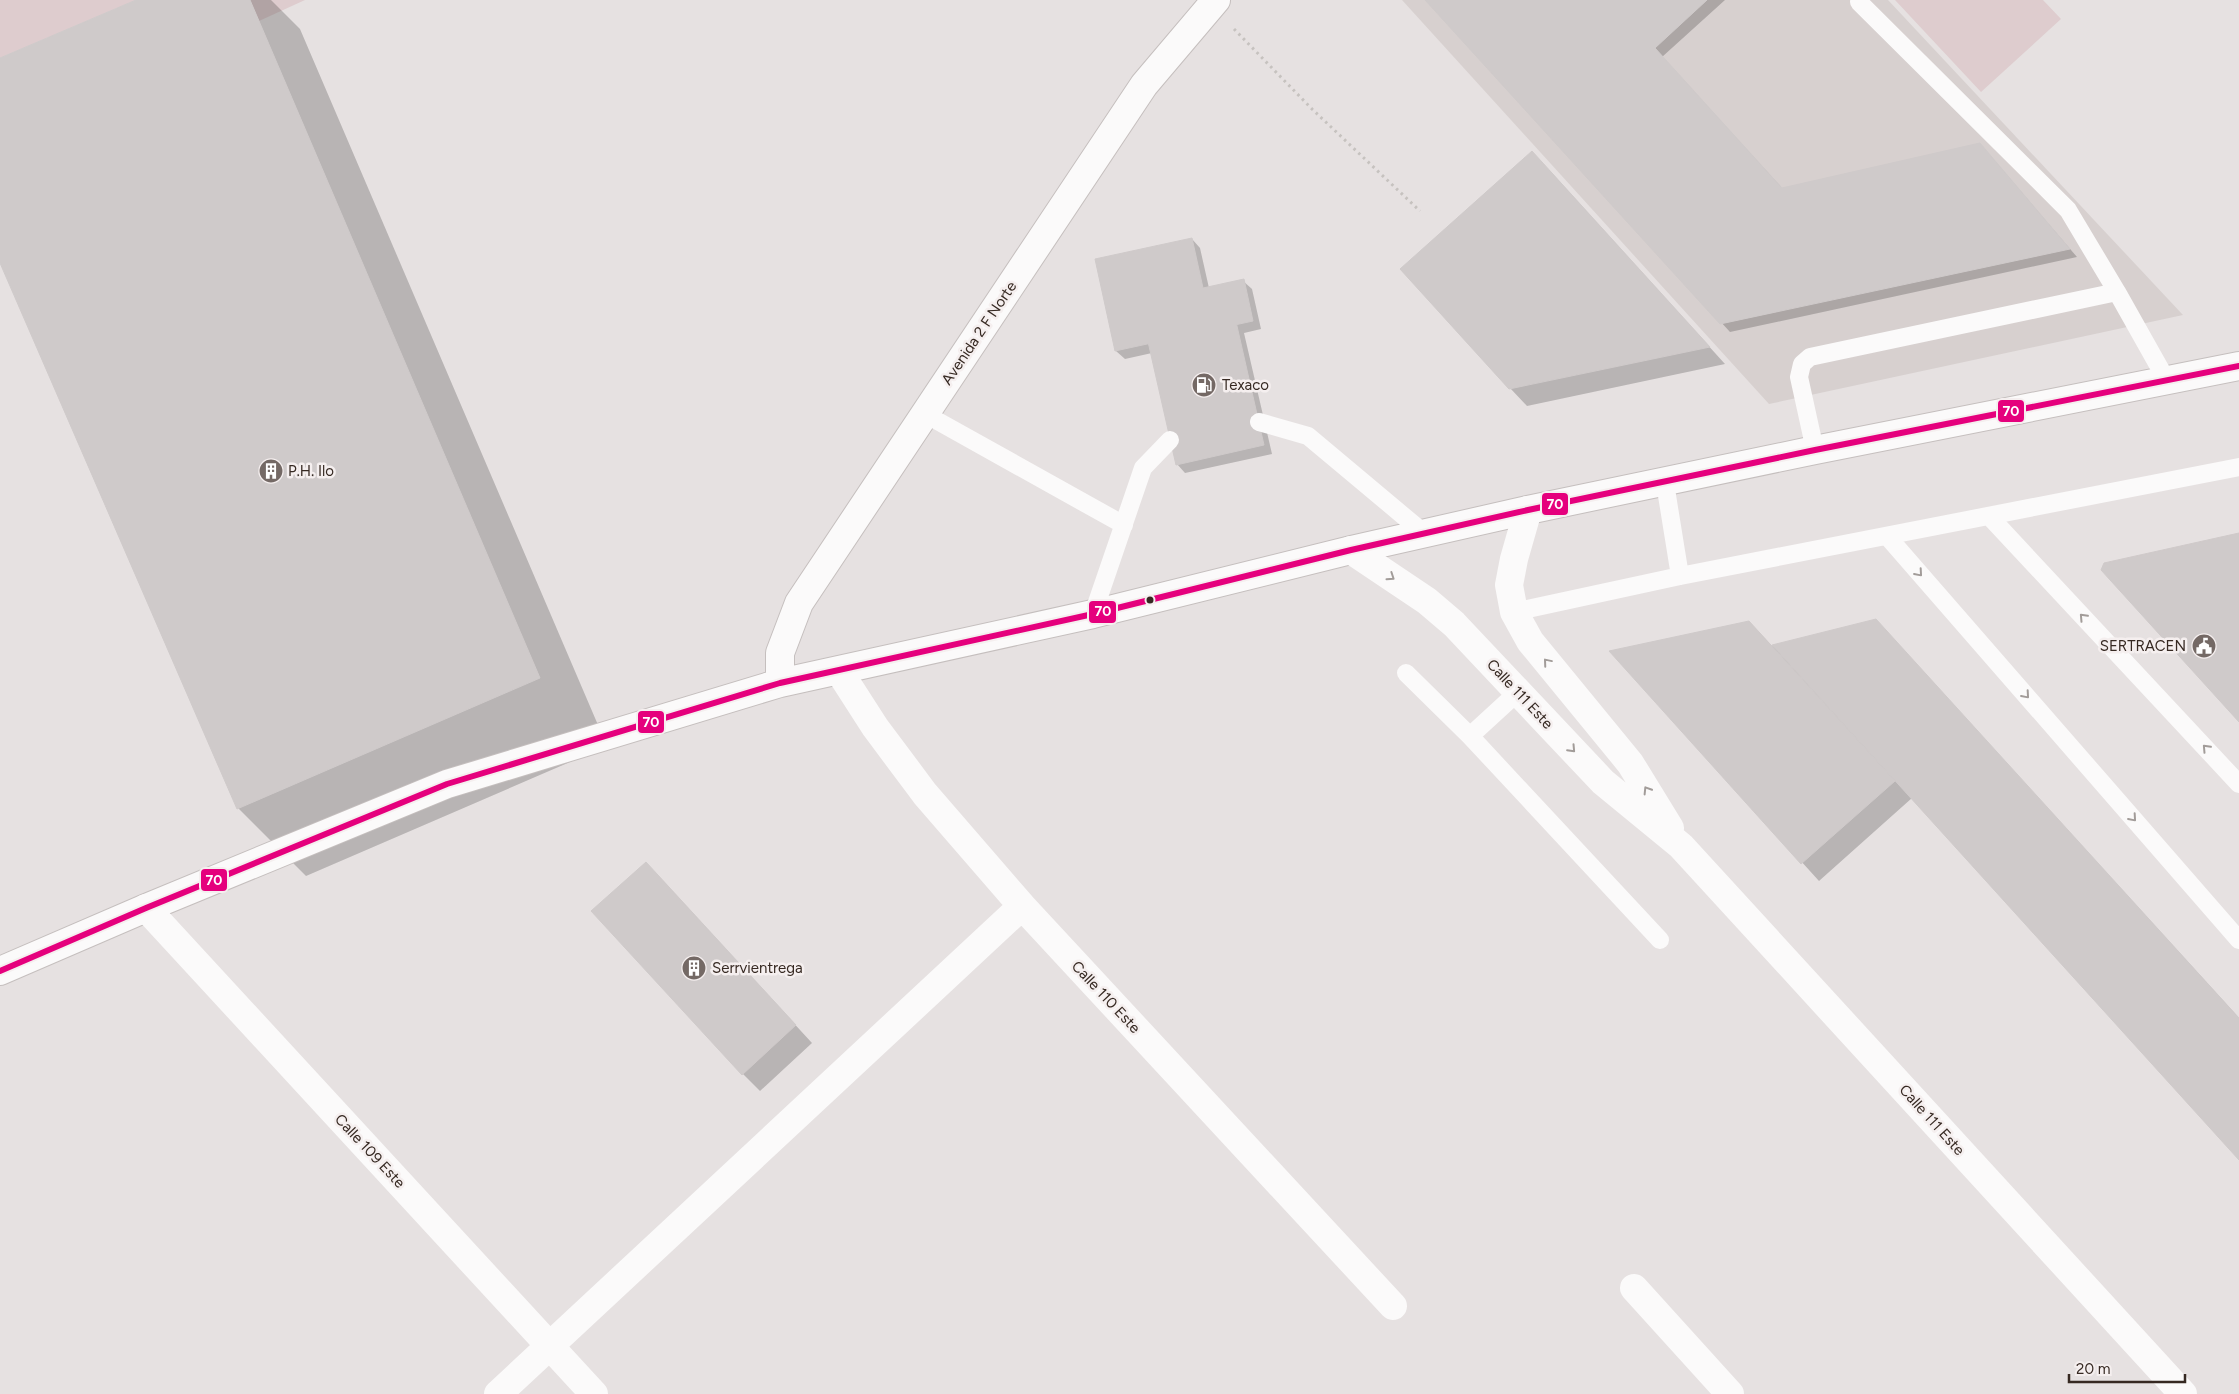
<svg xmlns="http://www.w3.org/2000/svg" width="2239" height="1394" font-family="Figtree,sans-serif">
	<style>
		.built { fill: #d7d0cf }
		.green { fill: #deccce }
		.shadow { fill: #0003 }
		.building { fill: #cfcaca; stroke: #cfcaca }
		.lines { fill: none; stroke-linecap: round; stroke-linejoin: round }
		.secondary-casing { stroke: #c5bfbe; stroke-width: 30 }
		.path { stroke: #c6c2bf; stroke-width: 3; stroke-dasharray: 2.5 4; stroke-linecap: butt }
		.lane { stroke: #fbfafa; stroke-width: 18 }
		.street { stroke: #fbfafa; stroke-width: 28 }
		.secondary { stroke: #fbfafa; stroke-width: 28 }
		.bus-1-casing { stroke: #f5efef; stroke-width: 10 }
		.bus-1 { stroke: #e5007d; stroke-width: 6 }
		.oneway { stroke: #a29c99 }
		.bus-dot { fill: #362922; stroke: #f5efef; stroke-width: 2 }
		.labels { text-anchor: middle; dominant-baseline: central; stroke-width: 5; stroke-linejoin: round; paint-order: stroke }
		.street-label { font-size: 15px; fill: #362922; stroke: #f5efef }
		.poi-label { font-size: 15px; fill: #362922; stroke: #f5efef; text-anchor: start }
		.line-badge { stroke: #f5efef; stroke-width: 2 }
		.badge-label { font-size: 14px; text-anchor: middle; font-weight: bold; fill: #fff }
	</style>
	<rect width="100%" height="100%" fill="#e6e1e1"/>
	<path class="built" d="M1402 0H1888L2183 315 1769 404Z"/>
	<path class="green" d="M0 0H136L0 58Z
		M250 0H305L259 21Z
		M1895 0H2043L2061 19 1981 92Z"/>
	<path class="shadow" d="M140 0H271L300 29 607 746 306 876 238 808 0 260V59Z
		M1427 0H1725L1662 57 1783 189 1988 153 2077 257 1730 332Z
		M1549 170 1725 364 1527 406 1510 388Z
		M1192 239 1200 248 1209 288 1243 281 1252 289 1261 329 1244 333 1272 454 1185 473 1177 464 1152 353 1125 359 1116 351Z
		M1876 621 2239 1018V1158L1912 798 1819 881 1611 652 1749 622 1772 646Z
		M663 881 812 1043 760 1091 743 1074Z"/>
	<path class="building" d="M136 0H250L540 678 237 809 0 263V58Z
		M1425 0H1707L1655 48 1782 188 1980 143 2070 249 1720 324Z
		M1532 151 1710 347 1509 389 1400 269Z
		M1192 238 1203 288 1244 279 1253 321 1115 351 1095 259Z
		M1232 304 1264 445 1176 465 1144 324Z
		M2239 533V722L2101 570 2104 563Z
		M1876 619 2239 1018V1160L1772 645Z
		M1749 621 1895 781 1801 864 1609 651Z
		M646 862 796 1025 742 1075 591 911Z"/>
	<g class="lines">
		<defs>
			<path id="secondary" d="M780 683V653L799 603 1144 85 1216 0
				M0 971 146 908 447 784 780 683 1093 614 1351 550 1528 510 1815 450 2239 366"/>
		</defs>
		<use href="#secondary" class="secondary-casing"/>
		<path class="path" d="M1234 29 1312 109 1420 211"/>
		<path class="lane" d="M1859 2 2068 210 2117 292 2167 381
			M925 414 1124 525
			M1259 422 1308 436 1425 534
			M1815 450 1799 377 1802 364 1810 357 2117 292
			M1665 483 1680 576
			M1989 516 2239 784
			M1887 536 2239 940
			M1514 612 1680 576 2239 467
			M1093 614 1143 468 1170 440
			M1406 673 1470 736 1660 940
			M1470 736 1518 692"/>
		<path class="street" d="M1528 510 1514 559 1509 585 1514 612 1530 641 1630 763 1670 828
			M1351 550 1427 601 1454 624 1603 782 1681 846 2183 1394
			M839 671 875 727 925 794 1022 906 1393 1306
			M146 908 594 1394
			M1634 1288 1730 1394
			M498 1394 1022 906"/>
		<use href="#secondary" class="secondary"/>
		<defs>
			<path id="bus-1" d="M0 971 146 908 447 784 780 683 1093 614 1351 550 1528 510 1815 450 2239 366"/>
		</defs>
		<use href="#bus-1" class="bus-1-casing"/>
		<use href="#bus-1" class="bus-1"/>
	</g>
	<defs><path id="oneway-chevron" d="M-2-3.5L2.5 0L-2 3.5" fill="none" stroke-width="1.6" stroke-linecap="round" stroke-linejoin="round" transform="scale(1.25)"/></defs>
	<g class="oneway">
		<use href="#oneway-chevron" transform="translate(1919 573) rotate(49)"/>
		<use href="#oneway-chevron" transform="translate(1391 577) rotate(34)"/>
		<use href="#oneway-chevron" transform="translate(2083 617) rotate(-133)"/>
		<use href="#oneway-chevron" transform="translate(1547 662) rotate(-130)"/>
		<use href="#oneway-chevron" transform="translate(2026 695) rotate(49)"/>
		<use href="#oneway-chevron" transform="translate(2206 748) rotate(-133)"/>
		<use href="#oneway-chevron" transform="translate(1572 749) rotate(47)"/>
		<use href="#oneway-chevron" transform="translate(1647 790) rotate(-122)"/>
		<use href="#oneway-chevron" transform="translate(2133 818) rotate(49)"/>
	</g>
	<defs>
		<symbol id="fuel-disc" viewBox="-11 -11 22 22"><circle r="9.5" fill="#746965" stroke="#f5efef"/><path d="M-5.5-6h7V0h2V4h1.3V-2.5L3-4.5l.8-.8L6-3V5H2.5V1h-1V6h-7ZM-4.2-4.7v3.2H.2V-4.7Z" fill="#fff"/></symbol>
		<symbol id="building-disc" viewBox="-11 -11 22 22"><circle r="9.5" fill="#746965" stroke="#f5efef"/><path d="M-4-6H4V6H1V3H-1V6H-4ZM-2.5-4.3h1.7v1.8h-1.7ZM.8-4.3h1.7v1.8H.8ZM-2.5-1h1.7V.8h-1.7ZM.8-1h1.7V.8H.8Z" fill="#fff"/></symbol>
		<symbol id="civic-disc" viewBox="-11 -11 22 22"><circle r="9.5" fill="#746965" stroke="#f5efef"/><path d="M-.6-6.5H3V-4.5H.6V-3L4-1V1h2V6H-6V1h2V-1L-.6-3ZM-1.2 2.5V6h2.4V2.5Z" fill="#fff"/></symbol>
	</defs>
	<g fill-rule="evenodd">
		<use href="#fuel-disc" x="1190" y="371" width="28" height="28"/>
		<use href="#building-disc" x="257" y="457" width="28" height="28"/>
		<use href="#civic-disc" x="2190" y="632" width="28" height="28"/>
		<use href="#building-disc" x="680" y="954" width="28" height="28"/>
	</g>
	<circle class="bus-dot" cx="1150" cy="600" r="4.5"/>
	<g class="labels">
		<g class="street-label">
			<text transform="translate(979 333) rotate(-56)">Avenida 2 F Norte</text>
			<text transform="translate(1520 694) rotate(47)">Calle 111 Este</text>
			<text transform="translate(1106 997) rotate(47)">Calle 110 Este</text>
			<text transform="translate(1932 1120) rotate(48)">Calle 111 Este</text>
			<text transform="translate(370 1151) rotate(47)">Calle 109 Este</text>
		</g>
		<g class="poi-label">
			<text x="1222" y="385">Texaco</text>
			<text x="288" y="471">P.H. Ilo</text>
			<text x="2186" y="646" text-anchor="end">SERTRACEN</text>
			<text x="712" y="968">Serrvientrega</text>
		</g>
	</g>
	<g class="line-badge">
		<rect x="1997" y="399" width="28" height="24" rx="5" fill="#e5007d"/>
		<rect x="1541" y="492" width="28" height="24" rx="5" fill="#e5007d"/>
		<rect x="1088" y="600" width="29" height="24" rx="5" fill="#e5007d"/>
		<rect x="637" y="710" width="28" height="24" rx="5" fill="#e5007d"/>
		<rect x="200" y="868" width="28" height="24" rx="5" fill="#e5007d"/>
	</g>
	<g class="badge-label">
		<text x="2011" y="416">70</text>
		<text x="1555" y="509">70</text>
		<text x="1103" y="616">70</text>
		<text x="651" y="727">70</text>
		<text x="214" y="885">70</text>
	</g>
	<path d="M2069 1374v8h116v-8" fill="none" stroke="#362922" stroke-width="2.5"/>
	<text x="2076" y="1374" font-size="15" fill="#362922" stroke="#f5efef" stroke-width="4" paint-order="stroke">20 m</text>
</svg>
